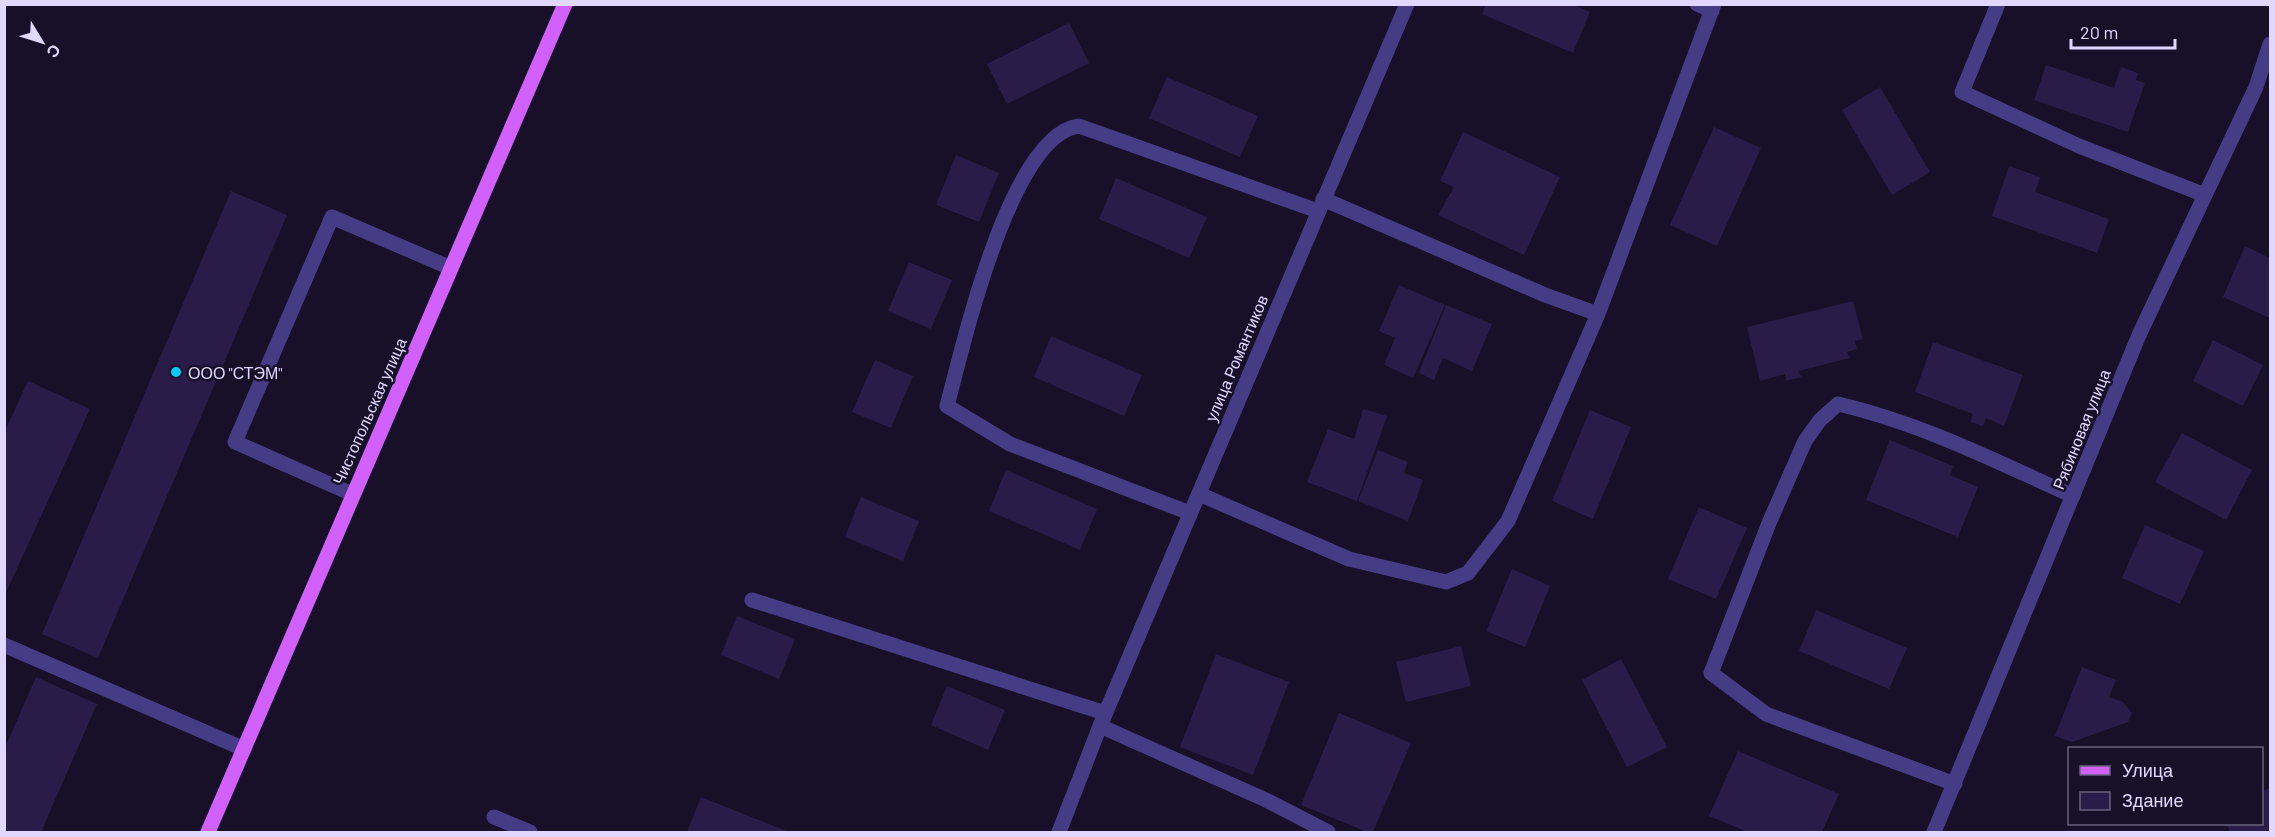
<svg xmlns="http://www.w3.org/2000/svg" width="2275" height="837" font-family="Barlow,sans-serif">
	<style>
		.building { fill: #2a1c49 }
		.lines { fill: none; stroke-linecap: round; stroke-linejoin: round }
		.lane { stroke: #463c86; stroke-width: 15 }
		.street { stroke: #463c86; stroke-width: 15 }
		.primary { stroke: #d160fd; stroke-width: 15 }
		.poi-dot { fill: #06ccfc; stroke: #171028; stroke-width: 2 }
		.labels { text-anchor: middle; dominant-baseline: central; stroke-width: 5; stroke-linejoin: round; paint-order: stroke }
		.street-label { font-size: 16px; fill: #e0d8ff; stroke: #171028 }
		.poi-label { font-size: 16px; fill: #e0d8ff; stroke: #171028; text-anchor: start }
	</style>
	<rect width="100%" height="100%" fill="#171028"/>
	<path class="building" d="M1486 4H1572L1590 12 1573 53 1482 14Z
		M1069 23 1089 63 1007 104 987 64Z
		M2046 65 2114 88 2121 67 2138 73 2136 80 2145 83 2128 132 2034 100Z
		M1167 77 1258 116 1240 157 1149 118Z
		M1880 87 1930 172 1892 195 1842 110Z
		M1714 127 1761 148 1717 246 1670 225Z
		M1463 132 1560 177 1524 255 1438 215 1454 187 1440 181Z
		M956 155 999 173 979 222 936 205Z
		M2009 166 2040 177 2035 192 2109 219 2097 253 1992 216Z
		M1116 178 1207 217 1189 258 1099 219Z
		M231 191 287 215 98 658 42 634Z
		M2245 246 2270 258V318L2223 297Z
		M909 262 952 280 931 329 888 311Z
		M1399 285 1445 305 1413 378 1384 365 1395 338 1379 331Z
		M1853 301 1863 339 1855 341 1857 349 1847 352 1849 358 1799 371 1801 377 1786 381 1785 374 1760 381 1747 327Z
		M1446 305 1492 324 1472 371 1443 358 1434 380 1419 373Z
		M1051 336 1142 375 1124 416 1034 377Z
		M2213 340 2263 365 2243 406 2193 381Z
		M1933 342 2023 375 2004 426 1986 418 1983 426 1970 422 1973 414 1915 392Z
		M875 360 913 376 891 428 852 412Z
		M28 381 90 409 4 597V433Z
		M1363 409 1387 416 1357 501 1307 482 1328 429 1354 439Z
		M1590 410 1631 427 1593 519 1552 501Z
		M2182 433 2252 470 2226 520 2155 482Z
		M1890 440 1953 466 1950 475 1978 487 1958 537 1866 500Z
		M1378 450 1408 462 1404 473 1423 480 1408 521 1358 501Z
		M1006 470 1097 509 1080 550 989 511Z
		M861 497 919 521 903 561 845 537Z
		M1699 507 1747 528 1716 599 1668 579Z
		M2145 525 2204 551 2180 604 2122 578Z
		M1512 569 1550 586 1525 647 1486 631Z
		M1816 610 1907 648 1889 689 1799 651Z
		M737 616 795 639 779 679 721 655Z
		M1461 646 1471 686 1406 702 1396 662Z
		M1216 654 1289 682 1253 775 1180 747Z
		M1621 659 1667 747 1627 767 1582 680Z
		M2082 667 2116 680 2109 697 2123 702 2132 713 2128 722 2072 742 2055 736Z
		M36 677 97 704 41 832H4V750Z
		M947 686 1005 710 988 750 931 725Z
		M1339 713 1411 743 1373 832H1367L1301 805Z
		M1738 751 1839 794 1822 832H1748L1709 816Z
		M2270 788V832H2230L2227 824H2262V791Z
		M701 797 789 832H687Z"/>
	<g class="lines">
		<path class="lane" d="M1697 4 1712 11
			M1998 4 1962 92 2079 146 2205 195
			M1323 199 1545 295 1598 314 1714 4
			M352 494 235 442 332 217 451 268
			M1199 494 1349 559 1446 582 1468 573 1508 521 1598 314
			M1190 513 1010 444 947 406C963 346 1010 135 1079 126L1318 211
			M752 600 1105 713
			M4 645 244 749
			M1955 784 1766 714 1711 673 1769 523 1805 441 1820 420 1838 404C1920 423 1996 461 2073 496
			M494 817 530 832"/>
		<path class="street" d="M1100 726 1266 800 1328 832
			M1059 832 1100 726 1407 4
			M1934 832 2139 335 2256 87 2270 44"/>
		<path class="primary" d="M208 832 565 4"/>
	</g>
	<circle class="poi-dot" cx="176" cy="372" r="6"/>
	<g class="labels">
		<g class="street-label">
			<text transform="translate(1236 358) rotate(-67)">улица Романтиков</text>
			<text transform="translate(369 411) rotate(-66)">Чистопольская улица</text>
			<text transform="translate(2081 429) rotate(-68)">Рябиновая улица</text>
		</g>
		<g class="poi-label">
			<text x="188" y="372">ООО "СТЭМ"</text>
		</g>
	</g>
	<rect width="2275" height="837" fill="none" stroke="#e0d8ff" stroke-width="12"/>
	<rect x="2068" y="747" width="195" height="78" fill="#171028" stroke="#67607e" stroke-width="1.5"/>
	<rect x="2080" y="766" width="30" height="9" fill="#d160fd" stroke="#67607e" stroke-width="1.5"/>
	<text x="2122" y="777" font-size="18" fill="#e0d8ff">Улица</text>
	<rect x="2080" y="792" width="30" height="18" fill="#2a1c49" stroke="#67607e" stroke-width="1.5"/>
	<text x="2122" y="807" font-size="18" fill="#e0d8ff">Здание</text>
	<g transform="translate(42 42) rotate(128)" stroke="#171028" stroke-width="4.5" paint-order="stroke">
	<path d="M0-4.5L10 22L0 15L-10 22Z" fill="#e0d8ff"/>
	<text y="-9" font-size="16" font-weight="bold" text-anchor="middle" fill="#e0d8ff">С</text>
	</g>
	<path d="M2071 39v9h104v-9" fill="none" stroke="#e0d8ff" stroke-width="3"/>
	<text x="2080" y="39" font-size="18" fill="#e0d8ff" stroke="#171028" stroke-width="4.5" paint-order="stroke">20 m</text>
</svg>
